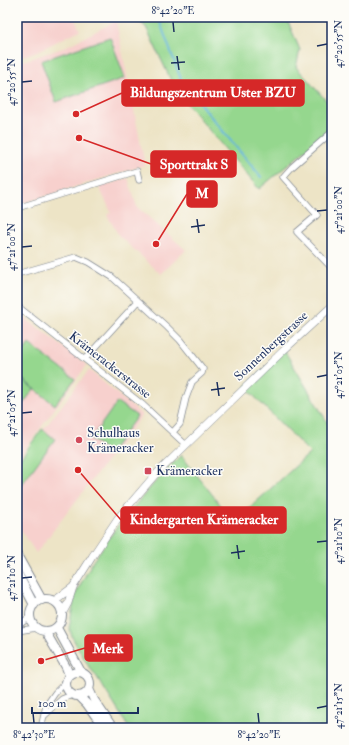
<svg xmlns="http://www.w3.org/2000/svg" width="349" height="745" font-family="'IM FELL Double Pica',serif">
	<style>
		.built { fill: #f7d0cd }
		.green { fill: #95d78e; stroke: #588376 }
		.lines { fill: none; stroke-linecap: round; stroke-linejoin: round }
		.stream { stroke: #60b4dc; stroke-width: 2 }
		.minor-casing { stroke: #848a92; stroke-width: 7 }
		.tertiary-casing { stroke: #848a92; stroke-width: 8 }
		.secondary-casing { stroke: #848a92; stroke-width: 10 }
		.minor { stroke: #fff; stroke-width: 5.5 }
		.tertiary { stroke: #fff; stroke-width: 7 }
		.secondary { stroke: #fff; stroke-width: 8 }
		.ticks { fill: none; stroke: #1b2f5e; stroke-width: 1.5 }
		.poi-dot { fill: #d1495b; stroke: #fdfcf7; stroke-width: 1.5 }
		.labels { text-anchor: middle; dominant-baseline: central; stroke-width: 3; stroke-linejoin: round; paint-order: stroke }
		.street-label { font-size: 13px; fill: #1b2f5e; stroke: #fdfcf7 }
		.poi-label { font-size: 13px; fill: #1b2f5e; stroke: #fdfcf7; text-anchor: start }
		.leader { fill: none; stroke: #d62828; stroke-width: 1.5 }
		.callout-dot { fill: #d62828; stroke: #fdfcf7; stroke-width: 1.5 }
		.callout { fill: #d62828; stroke: #d62828; stroke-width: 1.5 }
		.callout-label { font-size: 14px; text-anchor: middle; font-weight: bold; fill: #fff }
		.neatline { fill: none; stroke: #1b2f5e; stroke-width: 1.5 }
		.ticks-label { font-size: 10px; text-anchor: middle; fill: #1b2f5e }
	</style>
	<rect width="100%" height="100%" fill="#fdfcf7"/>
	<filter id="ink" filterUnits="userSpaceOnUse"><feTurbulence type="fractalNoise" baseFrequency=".025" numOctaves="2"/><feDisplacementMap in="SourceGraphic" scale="8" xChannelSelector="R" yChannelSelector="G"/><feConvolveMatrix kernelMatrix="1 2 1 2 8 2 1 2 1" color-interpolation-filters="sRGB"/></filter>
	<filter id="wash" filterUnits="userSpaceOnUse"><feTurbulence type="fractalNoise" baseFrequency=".012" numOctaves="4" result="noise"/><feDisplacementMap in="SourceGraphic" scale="16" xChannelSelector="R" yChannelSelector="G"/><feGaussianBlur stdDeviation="0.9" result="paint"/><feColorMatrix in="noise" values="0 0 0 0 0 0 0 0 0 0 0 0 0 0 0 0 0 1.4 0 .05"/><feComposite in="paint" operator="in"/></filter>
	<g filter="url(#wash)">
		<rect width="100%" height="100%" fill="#ede4c6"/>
		<path class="built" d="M17 17H74L80 30 36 52 17 58Z
			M116 21 145 165 17 205V63L63 48Z
			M128 178 137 207 186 250 161 274 119 236 107 215 111 212 99 187Z
			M17 312 87 365 17 460Z
			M89 370 142 415 36 553 17 524V464Z"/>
		<path class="green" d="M133 17H286L300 50 296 67 332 107V128L259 189 176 91 146 27Z
			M110 37 125 78 56 102 41 61Z
			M29 344 75 379 55 405 17 375V360Z
			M284 350 332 430V728H129L95 674 89 667 73 639 69 628 75 595 93 561 119 524 155 482 181 455 234 522 310 453 245 387Z
			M17 376 34 389 17 412Z
			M117 402 137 416 110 453 91 439Z
			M42 429 55 439 17 491V463Z"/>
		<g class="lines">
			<path class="stream" d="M158 17 182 82 261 177"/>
		</g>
	</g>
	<g filter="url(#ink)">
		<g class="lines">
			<defs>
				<path id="minor" d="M332 132 292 167 283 177 317 215 297 232 332 268
					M17 208 137 171 139 180
					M17 274 76 257 88 262 112 277 167 327 180 340 203 369 202 373 192 382 186 398 180 424 173 432
					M17 306 143 405 186 445
					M85 359 138 301
					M17 626 30 617
					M17 631 36 628
					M44 716 62 699 72 695
					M41 728 46 706 55 693 65 683"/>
				<path id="tertiary" d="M54 601 73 587
					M62 614 68 603 73 587 92 557 118 518 154 476 284 350 332 306"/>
				<path id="secondary" d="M17 555 42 600
					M17 572 34 605
					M30 615a16 16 0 1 1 32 0a16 16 0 1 1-32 0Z
					M57 628 81 672
					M45 631 66 667 69 675
					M66 684a12 12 0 1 1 24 0a12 12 0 1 1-24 0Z
					M89 689 94 700 113 728
					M79 696 87 704 104 728"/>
			</defs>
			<use href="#minor" class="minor-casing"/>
			<use href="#tertiary" class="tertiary-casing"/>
			<use href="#secondary" class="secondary-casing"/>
			<use href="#minor" class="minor"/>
			<use href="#tertiary" class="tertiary"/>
			<use href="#secondary" class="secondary"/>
		</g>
	</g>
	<path class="ticks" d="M173 22 174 32M317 46 327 44M177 56 179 70M171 63 185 62M22 82 32 81M317 211 327 210M197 219 199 233M191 227 205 225M22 247 32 246M317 377 327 375M217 382 219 396M211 390 225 388M22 413 32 412M317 542 327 541M237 545 239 559M231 553 245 551M22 578 32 577M317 708 327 706M33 713 34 723M258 713 259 723"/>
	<g class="poi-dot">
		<circle cx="79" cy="440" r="4"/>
		<rect x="144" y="467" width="8" height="8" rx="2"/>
	</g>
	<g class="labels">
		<g class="street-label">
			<text transform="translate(271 346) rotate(-43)">Sonnenbergstrasse</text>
			<text transform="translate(110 365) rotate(38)">Krämerackerstrasse</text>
		</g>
		<g class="poi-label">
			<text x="87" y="433">Schulhaus<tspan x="87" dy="15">Krämeracker</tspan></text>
			<text x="156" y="471">Krämeracker</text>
		</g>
	</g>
	<path class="leader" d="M76 114L122 93M79 138L151 164M156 244L187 194M78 470L121 520M41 661L85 648"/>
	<g class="callout-dot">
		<circle cx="76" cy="114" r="4"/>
		<circle cx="79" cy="138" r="4"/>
		<circle cx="156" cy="244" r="4"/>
		<circle cx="78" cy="470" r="4"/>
		<circle cx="41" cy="661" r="4"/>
	</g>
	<g class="callout">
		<rect x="122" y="80" width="182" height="26" rx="4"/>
		<rect x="151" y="151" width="85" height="26" rx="4"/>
		<rect x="187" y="181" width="30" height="26" rx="4"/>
		<rect x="121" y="507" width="165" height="26" rx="4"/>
		<rect x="85" y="635" width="47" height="26" rx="4"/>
	</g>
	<g class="callout-label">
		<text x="213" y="97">Bildungszentrum Uster BZU</text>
		<text x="194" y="169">Sporttrakt S</text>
		<text x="202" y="198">M</text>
		<text x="204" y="524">Kindergarten Krämeracker</text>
		<text x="108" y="653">Merk</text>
	</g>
	<rect width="349" height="745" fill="none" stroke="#fdfcf7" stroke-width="44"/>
	<path d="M32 707v6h106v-6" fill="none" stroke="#1b2f5e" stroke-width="2"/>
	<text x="38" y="707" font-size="12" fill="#1b2f5e" stroke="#fdfcf7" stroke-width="3" paint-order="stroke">100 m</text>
	<rect x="22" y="22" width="305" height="701" class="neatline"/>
	<g class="ticks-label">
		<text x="173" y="14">8°42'20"E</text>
		<text transform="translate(338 44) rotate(-90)" y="4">47°20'55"N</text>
		<text transform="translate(11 82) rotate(-90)" y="4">47°20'55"N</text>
		<text transform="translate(338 210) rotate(-90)" y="4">47°21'00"N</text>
		<text transform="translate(11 247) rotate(-90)" y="4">47°21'00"N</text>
		<text transform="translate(338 375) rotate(-90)" y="4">47°21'05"N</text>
		<text transform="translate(11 413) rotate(-90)" y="4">47°21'05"N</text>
		<text transform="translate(338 541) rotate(-90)" y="4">47°21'10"N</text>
		<text transform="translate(11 578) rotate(-90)" y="4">47°21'10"N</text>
		<text transform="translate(338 706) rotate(-90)" y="4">47°21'15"N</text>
		<text x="34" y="738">8°42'30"E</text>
		<text x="259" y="738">8°42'20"E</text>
	</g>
</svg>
